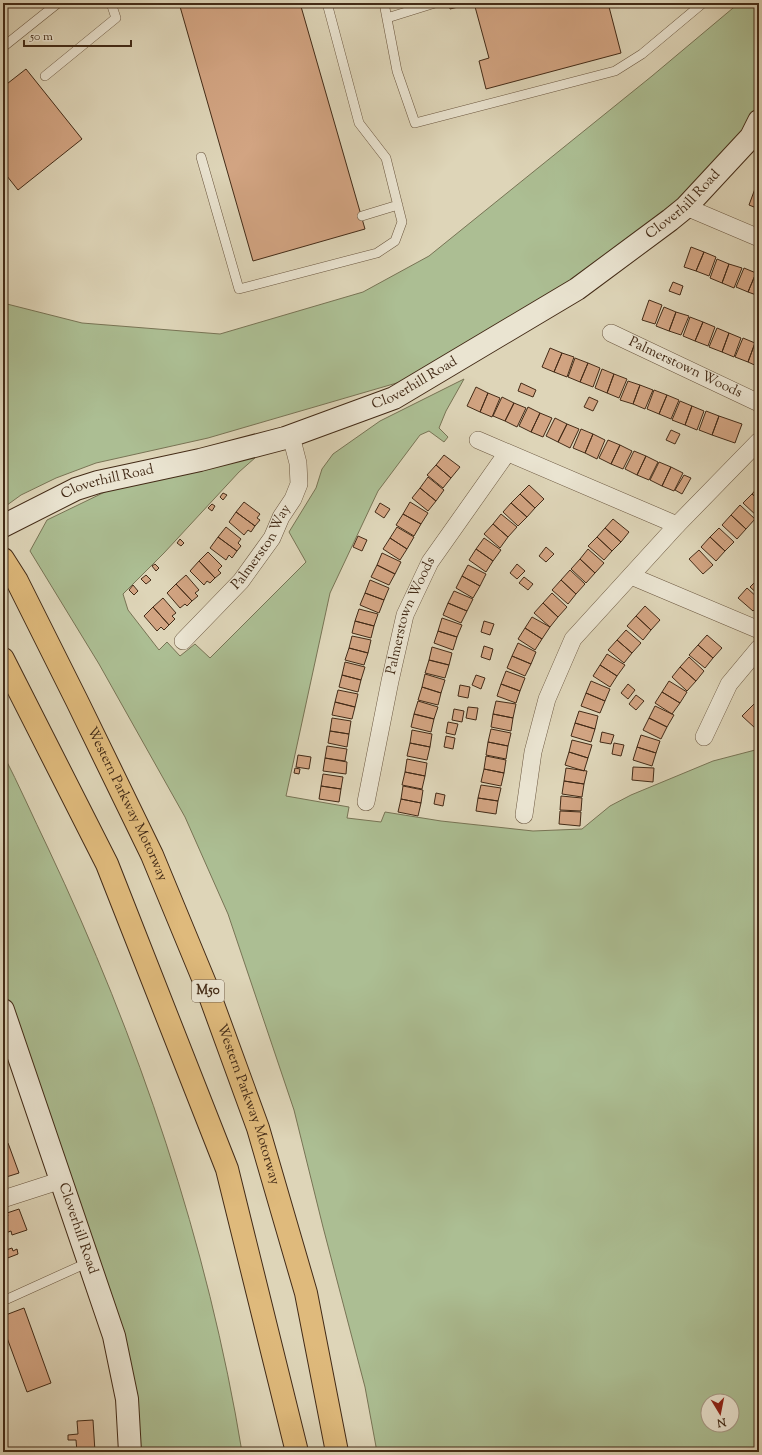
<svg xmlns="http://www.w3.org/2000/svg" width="762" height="1455" font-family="'Sorts Mill Goudy',serif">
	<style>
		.green { fill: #acbe93; stroke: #787455; fill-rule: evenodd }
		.building { fill: #d2a482; stroke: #432b17 }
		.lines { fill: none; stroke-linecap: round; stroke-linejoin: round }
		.lane-casing { stroke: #6a563f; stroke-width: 10 }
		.street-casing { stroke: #6a563f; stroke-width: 18 }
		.secondary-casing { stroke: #432b17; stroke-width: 24 }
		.highway-casing { stroke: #432b17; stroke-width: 24 }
		.lane { stroke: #eae4d1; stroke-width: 9 }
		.street { stroke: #eae4d1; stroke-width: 17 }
		.secondary { stroke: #eae4d1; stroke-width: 22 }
		.highway { stroke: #dfba7c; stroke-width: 22 }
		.labels { text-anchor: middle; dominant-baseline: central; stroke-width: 3; stroke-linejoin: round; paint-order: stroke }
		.shield { fill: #eae4d1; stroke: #75624f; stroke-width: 1 }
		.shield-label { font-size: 13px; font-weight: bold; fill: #432b17 }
		.street-label { font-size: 14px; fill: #432b17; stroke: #eae4d1 }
	</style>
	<rect width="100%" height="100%" fill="#ded5b8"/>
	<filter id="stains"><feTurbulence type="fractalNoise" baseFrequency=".005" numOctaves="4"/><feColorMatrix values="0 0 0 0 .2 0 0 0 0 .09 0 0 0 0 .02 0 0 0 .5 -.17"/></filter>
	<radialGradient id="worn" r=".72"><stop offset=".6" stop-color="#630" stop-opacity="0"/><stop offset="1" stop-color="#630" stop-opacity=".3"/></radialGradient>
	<path class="green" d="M739 3H759V104L742 133 676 201 576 278 407 380 208 438 96 463 56 478 21 495 3 508V303L82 323 220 334 363 292 429 256 652 76Z
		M464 379 446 411 439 428 448 437 444 442 429 431 420 435 378 491 330 593 286 796 349 807 347 818 381 822 385 812 441 821 533 831 582 829 610 806 631 795 713 761 759 749V1452H377L365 1387 323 1227 294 1110 228 914 185 817 99 664 30 551 47 520 109 490 256 457 239 472 164 553 123 594 128 610 159 650 167 642 180 656 195 644 210 658 306 562 289 532 316 488 322 469 333 454 380 421ZM708 1401H732V1425H708Z
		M3 754C19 785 33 817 48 848 138 1038 208 1244 242 1452H136L51 1129 3 992Z"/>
	<path class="building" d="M179 3H300L365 229 253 261Z
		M449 3H608L621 53 486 89 479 61 489 58 474 3 450 9Z
		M26 69 82 139 18 190 3 171V87Z
		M756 186 759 187V209L749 205Z
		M691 247 704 252 696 271 684 267Z
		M704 252 716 257 709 276 696 271Z
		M717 259 729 264 722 283 710 278Z
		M729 264 742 268 734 288 722 283Z
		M744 268 756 273 748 292 736 287Z
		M756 273 759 274V296L748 292Z
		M673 282 683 286 680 295 669 291Z
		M649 300 662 305 655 324 642 320Z
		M664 307 676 312 669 331 656 326Z
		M676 312 689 316 681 335 669 331Z
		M690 317 703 322 695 341 683 336Z
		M703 322 715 327 708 346 695 341Z
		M717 328 729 333 722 352 709 347Z
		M729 333 741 338 734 357 722 352Z
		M743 338 755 343 748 362 735 357Z
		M755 343 759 345V367L748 362Z
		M550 348 562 353 554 372 542 367Z
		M562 353 574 357 567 377 554 372Z
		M575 358 588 363 580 382 568 377Z
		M588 363 600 368 593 387 580 382Z
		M602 369 614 374 607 393 595 388Z
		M614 374 627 379 619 398 607 393Z
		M628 381 640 385 633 404 620 400Z
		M521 383 536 390 533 397 518 391Z
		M640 385 653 390 645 409 633 404Z
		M476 387 488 393 480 412 467 406Z
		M654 390 667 395 659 414 647 409Z
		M488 393 500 398 492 417 480 412Z
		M667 395 679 400 671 419 659 414Z
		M502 397 514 403 505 421 493 416Z
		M589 397 598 401 593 411 584 407Z
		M680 401 692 406 685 425 672 420Z
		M514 403 526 408 517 427 505 421Z
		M692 406 704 411 697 430 685 425Z
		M528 407 540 413 531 432 519 426Z
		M706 411 719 416 712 435 699 430Z
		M540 413 552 418 543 437 531 432Z
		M719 416 742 424 735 443 712 435Z
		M555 418 567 424 558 442 546 436Z
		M567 424 579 429 570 448 558 442Z
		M581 429 593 434 585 453 573 448Z
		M671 430 680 434 675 444 666 440Z
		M593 434 605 440 597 459 585 453Z
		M608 440 620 445 611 464 599 458Z
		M620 445 632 451 623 469 611 464Z
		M634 451 646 456 637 475 625 469Z
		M444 455 460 467 451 478 436 465Z
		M646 456 658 462 649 480 637 475Z
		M659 462 671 467 662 486 650 480Z
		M436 465 451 478 443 488 427 475Z
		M671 467 683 473 674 491 662 486Z
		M684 475 691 478 682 494 675 490Z
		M428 477 444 490 436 501 420 488Z
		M529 485 544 499 535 508 520 494Z
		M759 486V500L752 494Z
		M420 488 436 501 428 511 412 498Z
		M223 493 227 495 223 500 220 497Z
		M520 494 535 508 527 517 511 503Z
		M752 494 759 500 758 517 743 503Z
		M244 502 260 514 257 518 260 520 255 526 236 512Z
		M410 502 428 513 421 524 403 514Z
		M380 503 390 509 384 518 375 512Z
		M511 503 527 517 518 526 503 512Z
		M212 504 215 506 212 511 208 508Z
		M740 505 755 519 746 529 731 515Z
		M236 512 255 526 251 532 248 530 244 535 229 522Z
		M403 514 421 524 414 536 396 525Z
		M501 514 517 527 508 537 493 524Z
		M731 515 746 529 737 539 722 525Z
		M613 519 629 532 621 542 605 528Z
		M493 524 508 537 500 548 484 534Z
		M226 527 241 539 238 543 241 546 237 551 218 537Z
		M397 527 414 537 407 549 390 538Z
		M605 528 621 542 612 551 597 537Z
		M719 528 734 542 725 551 710 537Z
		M358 536 367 540 362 551 353 547Z
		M218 537 237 551 232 558 229 555 226 560 210 548Z
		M597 537 612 551 604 560 588 546Z
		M710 537 725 551 716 561 701 547Z
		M390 538 407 549 400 560 383 549Z
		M484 538 501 550 493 561 476 549Z
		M180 539 184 543 181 546 177 543Z
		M546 547 554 554 546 562 539 556Z
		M476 549 493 561 486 572 469 560Z
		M588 549 604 563 595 573 580 559Z
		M699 550 713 565 703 574 689 559Z
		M208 552 222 566 218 570 221 573 215 578 199 561Z
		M382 553 401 562 395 574 377 565Z
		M580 559 595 573 586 583 571 569Z
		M199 561 215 578 210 583 207 581 204 585 190 571Z
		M155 564 159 568 156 571 152 566Z
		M517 564 525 571 517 579 510 573Z
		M377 565 395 574 389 585 371 577Z
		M468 565 486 574 480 586 462 576Z
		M570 570 585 584 576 594 561 580Z
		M146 575 151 580 146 584 141 579Z
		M186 575 199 590 195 593 198 596 192 601 176 584Z
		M462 576 480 586 473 598 456 588Z
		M524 577 533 584 528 590 519 583Z
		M759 578V595L750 587Z
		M370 580 389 588 384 600 365 593Z
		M561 580 576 594 568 604 552 590Z
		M176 584 192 601 187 606 185 604 180 608 167 593Z
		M133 585 138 591 134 595 129 590Z
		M747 588 759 599V605L753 611 738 598Z
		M454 591 473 599 467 611 448 603Z
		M365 593 384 600 379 613 360 605Z
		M552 593 567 607 558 617 543 603Z
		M163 598 176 613 172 616 175 619 169 625 153 607Z
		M448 603 467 611 461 623 443 615Z
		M543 603 558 617 550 627 534 613Z
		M645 606 660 620 651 630 636 616Z
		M153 607 169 625 164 630 161 627 157 631 144 616Z
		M359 609 378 614 374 626 355 621Z
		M636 616 651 630 643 640 627 626Z
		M532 617 550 627 542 639 525 628Z
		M442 618 462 625 457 637 438 631Z
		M355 621 374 626 371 638 352 633Z
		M484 621 494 624 490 635 481 632Z
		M525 628 542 639 535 650 518 639Z
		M626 630 641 643 632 653 617 640Z
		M438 631 457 637 453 650 434 643Z
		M707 635 722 648 713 658 698 645Z
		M352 636 371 640 368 653 349 648Z
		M617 640 632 653 624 663 608 650Z
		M518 643 536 652 531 664 512 656Z
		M698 645 713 658 705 668 689 655Z
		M484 646 493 649 490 660 481 657Z
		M432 647 452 653 449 665 429 660Z
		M349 648 368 653 364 665 345 660Z
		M607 654 625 665 617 676 600 665Z
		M512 656 531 664 525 676 507 668Z
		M689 657 704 671 696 681 680 667Z
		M429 660 449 665 445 678 425 673Z
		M345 662 365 667 361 680 342 675Z
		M600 665 617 676 610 687 593 676Z
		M680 667 696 681 687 691 672 677Z
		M506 671 525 678 520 691 501 684Z
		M425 674 445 680 441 693 422 687Z
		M342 675 361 680 358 692 339 687Z
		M476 675 485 678 481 689 472 685Z
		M591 681 610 689 605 701 586 693Z
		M669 681 687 692 680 703 662 692Z
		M501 684 520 691 516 703 497 696Z
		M628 684 635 690 628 699 621 693Z
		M460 685 470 687 468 698 458 696Z
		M422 687 441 693 438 705 418 700Z
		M338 690 358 694 355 707 335 702Z
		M662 692 680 703 672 714 655 703Z
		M586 693 605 701 600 713 581 706Z
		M636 695 644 701 636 710 629 704Z
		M418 701 438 707 434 719 414 714Z
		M496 701 516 704 513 718 493 714Z
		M757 701 759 703V724L755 728 742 716Z
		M335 702 355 707 352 719 332 715Z
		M655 706 674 715 667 727 649 718Z
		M468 707 478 708 476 720 466 718Z
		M454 709 464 711 462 722 452 720Z
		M579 711 598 716 595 729 575 723Z
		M414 714 434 719 431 732 411 727Z
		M493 714 513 718 511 731 491 727Z
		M332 718 351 721 349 734 330 731Z
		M649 718 667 727 661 739 643 730Z
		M448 722 458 724 455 735 446 733Z
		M575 723 595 729 591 742 571 736Z
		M491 729 511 733 508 746 488 742Z
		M412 730 432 734 430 747 410 743Z
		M330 731 349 734 347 747 328 743Z
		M602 732 614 735 611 744 600 742Z
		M641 735 660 741 656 753 637 747Z
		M446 736 455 738 453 749 444 747Z
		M572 740 592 745 588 758 569 752Z
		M488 742 508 746 506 759 486 755Z
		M410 743 430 747 427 760 407 756Z
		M614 743 624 745 621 756 612 754Z
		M327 746 347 749 345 761 325 758Z
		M637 747 656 753 652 766 633 760Z
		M569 752 588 758 584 771 565 765Z
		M298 755 311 757 309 769 296 767Z
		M486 756 506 760 504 773 484 769Z
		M325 758 347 762 346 774 323 771Z
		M407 759 427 763 425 776 405 772Z
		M633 767 654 768 653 782 632 780Z
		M295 768 300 769 299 774 294 773Z
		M566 768 587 771 584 784 564 781Z
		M484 769 504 773 501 786 481 782Z
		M405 772 425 776 422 789 402 785Z
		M323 774 343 777 341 789 321 786Z
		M564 781 584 784 582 797 562 794Z
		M481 785 501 788 498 801 478 798Z
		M321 786 341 789 339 802 319 799Z
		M403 786 423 790 421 803 401 799Z
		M436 793 445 795 443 806 434 804Z
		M561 796 582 798 581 811 560 810Z
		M478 798 498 801 496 814 476 811Z
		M401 799 421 803 418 816 398 812Z
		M560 811 581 812 580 826 559 824Z
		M3 1130 7 1142 3 1144Z
		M8 1143 19 1173 3 1178V1145Z
		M19 1209 27 1230 12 1235 11 1231 3 1234V1218L8 1216 7 1213Z
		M12 1248 13 1251 17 1249 18 1254 5 1259 3 1251Z
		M24 1308 51 1383 27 1392 3 1327V1316Z
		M93 1420 95 1452H77L76 1440H68V1435L78 1434 77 1421Z"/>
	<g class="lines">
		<defs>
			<path id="lane" d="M384 3 397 71 415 123 615 71 642 54 703 3
				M387 18 435 3
				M3 47 58 3
				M45 76 116 18 111 3
				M201 157 239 289 377 253 395 241 402 222 386 158 359 123 327 3
				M362 216 398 205
				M3 1301 89 1262"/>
			<g id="street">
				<path d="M686 207 759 238"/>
				<path id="s1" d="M611 333 759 403"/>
				<path d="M478 440 677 525"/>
				<path d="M631 576 759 630"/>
				<path id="s2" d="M183 641 241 581 272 538 281 517 293 499 299 484 298 463 291 436"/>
				<path d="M704 737 729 684 759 648"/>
				<path id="s3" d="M366 802 390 681 405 615 430 562 507 453"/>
				<path d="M524 815 533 752 547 699 573 639 677 525 759 441"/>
				<path d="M3 1199 62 1180"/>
			</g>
			<g id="secondary">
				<path id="s4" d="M3 526 76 489 98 482 200 460 285 438 394 398 577 289 670 220 686 207 751 137 759 121"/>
				<path id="s5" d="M3 1010 114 1336 127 1399 130 1452"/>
			</g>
			<g id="highway">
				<path id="s6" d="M3 559 17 581 77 701 152 855 207 988 258 1128 306 1293 337 1452"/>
				<path d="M3 659 107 864 227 1169 297 1452"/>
			</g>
		</defs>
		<use href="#lane" class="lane-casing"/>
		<use href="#street" class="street-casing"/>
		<use href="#secondary" class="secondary-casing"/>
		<use href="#highway" class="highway-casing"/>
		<use href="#lane" class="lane"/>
		<use href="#street" class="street"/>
		<use href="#secondary" class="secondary"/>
		<use href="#highway" class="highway"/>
	</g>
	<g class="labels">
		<rect class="shield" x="192" y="980" width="32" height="22" rx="3"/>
		<g class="shield-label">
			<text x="208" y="991">M50</text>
		</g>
		<g class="street-label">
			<text stroke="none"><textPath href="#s4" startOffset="762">Cloverhill Road</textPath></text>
			<text stroke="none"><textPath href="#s1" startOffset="82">Palmerstown Woods</textPath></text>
			<text stroke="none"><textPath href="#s4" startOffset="438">Cloverhill Road</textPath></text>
			<text stroke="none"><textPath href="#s4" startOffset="114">Cloverhill Road</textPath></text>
			<text stroke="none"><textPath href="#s2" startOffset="123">Palmerston Way</textPath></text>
			<text stroke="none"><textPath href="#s3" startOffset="192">Palmerstown Woods</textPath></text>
			<text stroke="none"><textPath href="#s6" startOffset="275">Western Parkway Motorway</textPath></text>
			<text stroke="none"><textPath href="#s6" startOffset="599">Western Parkway Motorway</textPath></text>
			<text stroke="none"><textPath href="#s5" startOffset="231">Cloverhill Road</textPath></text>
		</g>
	</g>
	<rect width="762" height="1455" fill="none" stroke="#ded5b8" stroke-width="16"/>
	<rect x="4" y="4" width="754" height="1447" fill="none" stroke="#432b17" stroke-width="2"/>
	<rect x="8" y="8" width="746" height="1439" fill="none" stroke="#432b17"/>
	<g transform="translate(720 1413) rotate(170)"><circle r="19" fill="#eae4d1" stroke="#a79a87"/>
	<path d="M0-3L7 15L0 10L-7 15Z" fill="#8f2418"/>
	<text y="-6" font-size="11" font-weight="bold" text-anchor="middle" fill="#432b17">N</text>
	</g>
	<path d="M24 40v6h107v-6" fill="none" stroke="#432b17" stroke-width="2"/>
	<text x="30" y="40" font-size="12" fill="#432b17" stroke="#eae4d1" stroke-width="3" paint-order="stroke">50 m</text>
	<rect width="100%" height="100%" filter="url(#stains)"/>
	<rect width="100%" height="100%" fill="url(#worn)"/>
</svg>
